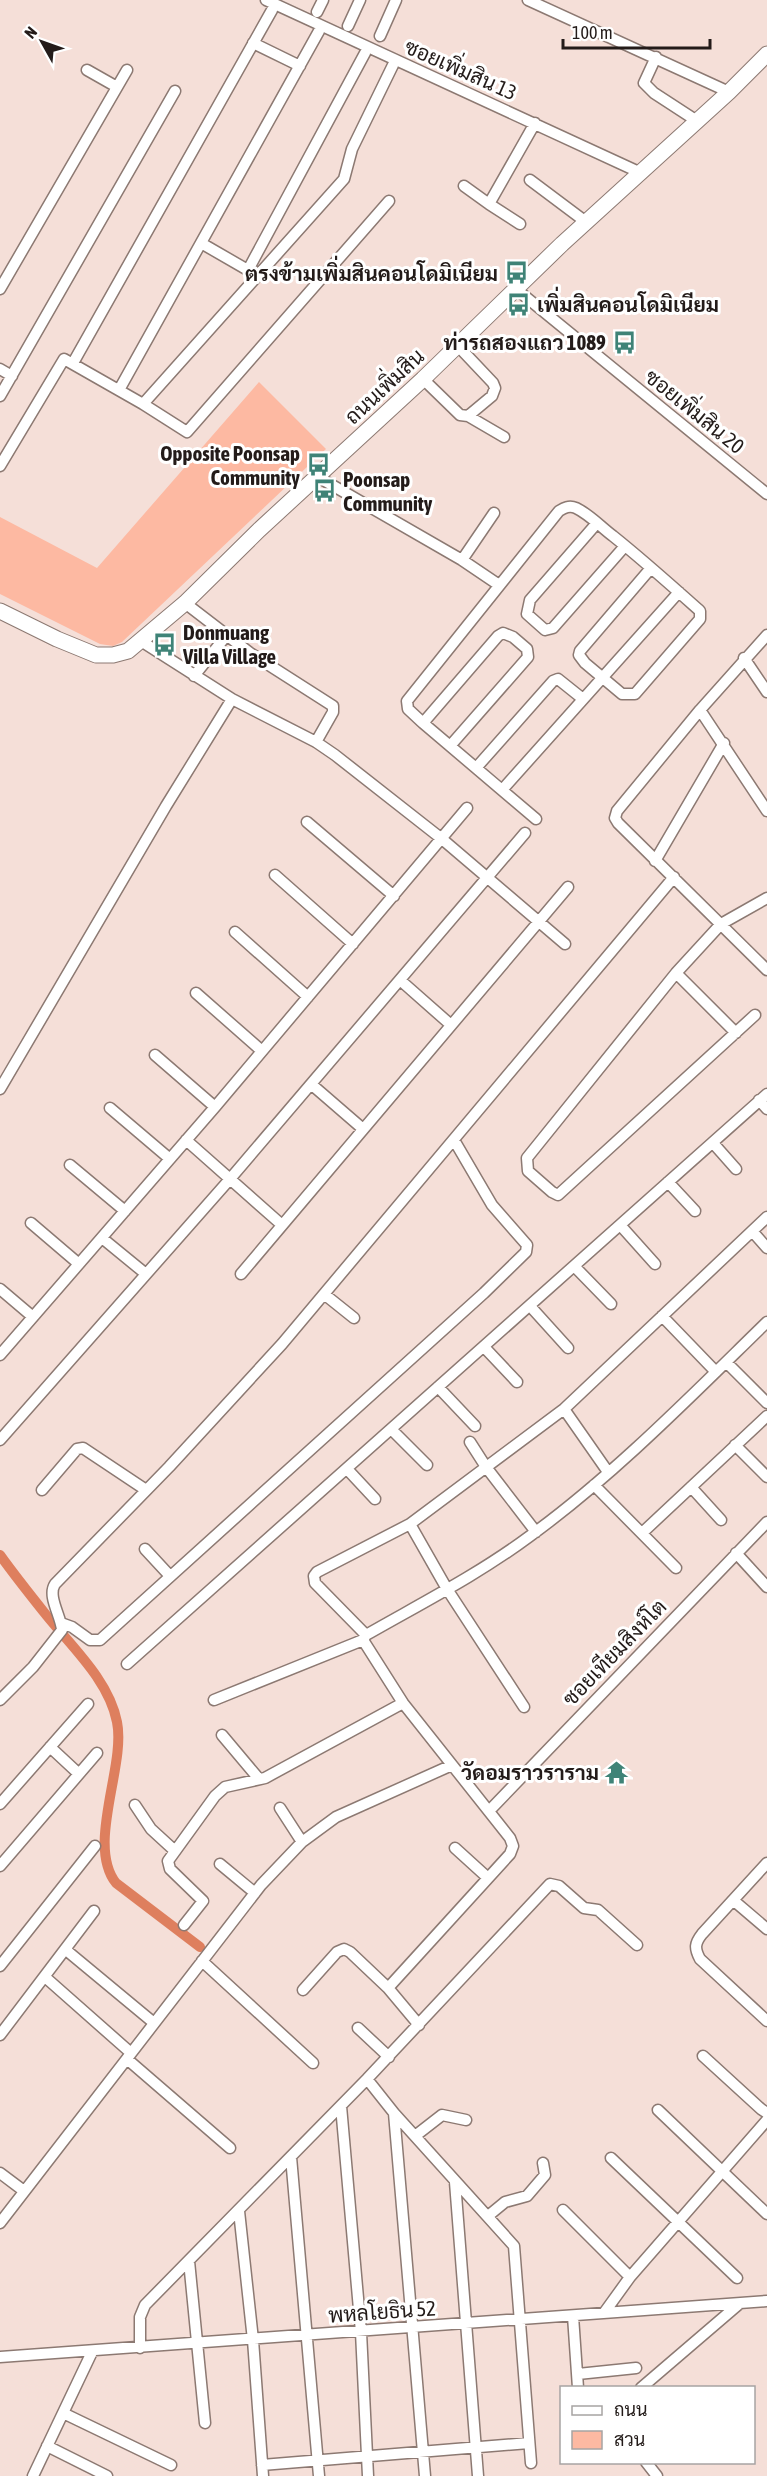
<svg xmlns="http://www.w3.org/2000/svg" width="767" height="2476" font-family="'Asap Condensed',Sarabun,sans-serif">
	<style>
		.green { fill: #fdb9a2 }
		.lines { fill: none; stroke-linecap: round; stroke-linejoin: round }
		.canal { stroke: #de7f5e; stroke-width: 10 }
		.street-casing { stroke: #8c7972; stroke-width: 13 }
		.secondary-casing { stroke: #8c7972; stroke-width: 17 }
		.street { stroke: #fff; stroke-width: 10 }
		.secondary { stroke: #fff; stroke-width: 15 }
		.labels { text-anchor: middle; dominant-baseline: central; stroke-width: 6; stroke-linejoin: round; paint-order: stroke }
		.street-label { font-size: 21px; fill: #231b19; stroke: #fff }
		.poi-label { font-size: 21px; font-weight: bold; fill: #231b19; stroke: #fff; text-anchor: end }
	</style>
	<rect width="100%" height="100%" fill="#f5dfd8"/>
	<path class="green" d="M259 382 326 449 122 642 113 646 100 644 0 594V517L97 568Z"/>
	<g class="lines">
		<path class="canal" d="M0 1555C15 1576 31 1596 47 1616 73 1648 109 1681 117 1722 126 1766 86 1845 116 1883L200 1947"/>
		<defs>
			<path id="street" d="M266 0 641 173
				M528 0 729 92
				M317 12 323 0
				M348 26 360 0
				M380 36 396 0
				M253 43 300 66
				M656 57 644 83 654 93 697 121
				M87 70 117 87
				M530 180 586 222
				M464 186 489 204 535 123
				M489 204 520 224
				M201 243 253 273
				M248 270 365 53
				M0 289 127 70
				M516 289 767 494
				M73 363 272 10
				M0 369 12 376
				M423 379 460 415 468 416 492 396 495 388 493 383 458 346
				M119 390 319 31
				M0 396 175 91
				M143 404 187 432 389 201
				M468 416 504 437
				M0 466 64 359 143 404 344 179 352 149 393 65
				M318 477 462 560 499 585
				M597 523 530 600 527 614 545 630 553 628 625 546
				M462 560 494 513
				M185 603 250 653 333 706V712L316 742
				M767 635 700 710 617 811 615 818 618 823 767 970
				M141 641 232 699 316 742 335 755 442 839 565 944
				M744 658 767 692
				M194 676 226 636
				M700 710 767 811
				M423 723 498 636 503 633 513 637 527 649 528 657 450 746
				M476 768 553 681 558 679 583 699
				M502 790 679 592
				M536 819 423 723 408 709 407 701 559 511C564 508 569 505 576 508 589 514 601 527 613 536 643 560 672 586 700 611V619L635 694H622L585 663 579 655 580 651 651 568
				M307 822 394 896
				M655 861 724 743
				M275 875 353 944
				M235 932 308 997
				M676 973 736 1033
				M400 980 451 1025
				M196 993 262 1051
				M755 1015 558 1195 552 1192 528 1171 527 1158 676 973 721 924 767 898
				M155 1055 215 1107
				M311 1084 363 1129
				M0 1089 166 806 232 699
				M759 1100 767 1109
				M110 1108 170 1159
				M186 1140 282 1225
				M713 1143 736 1169
				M70 1165 125 1211
				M668 1182 695 1211
				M31 1223 79 1264
				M621 1226 655 1264
				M752 1231 767 1248
				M102 1238 146 1274
				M574 1266 611 1304
				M241 1274 568 887
				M0 1289 33 1317
				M324 1294 354 1318
				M530 1306 568 1348
				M662 1316 716 1372
				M484 1347 517 1382
				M0 1355 215 1107 467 808
				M726 1362 767 1403
				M438 1387 475 1426
				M564 1409 608 1472
				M391 1429 427 1465
				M0 1440 230 1179 525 833
				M470 1442 486 1467 536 1532
				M735 1445 767 1477
				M347 1469 375 1499
				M594 1485 676 1568
				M691 1487 721 1520
				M42 1490 77 1449 83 1448 146 1490
				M410 1524 447 1589 524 1707
				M642 1533 767 1416
				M145 1549 170 1576
				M736 1553 767 1587
				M61 1623 72 1627 90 1640H100L484 1293 526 1252 527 1245 492 1205 454 1140
				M366 1635 315 1583 314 1576 317 1572 410 1524 564 1409 767 1217
				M363 1640 403 1703 510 1838 513 1846 510 1854 388 1988
				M127 1664 767 1094
				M0 1700 33 1667 62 1630C61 1616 47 1596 55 1584L169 1467 282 1344 674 877
				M214 1700 363 1640 366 1635C422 1603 479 1574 530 1536 614 1475 692 1395 767 1322
				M222 1735 259 1779
				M50 1747 79 1774
				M0 1804 88 1704
				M135 1805 151 1829 175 1851
				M280 1808 302 1842
				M489 1811 767 1522
				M455 1848 488 1878
				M767 1863 702 1934C695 1943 694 1948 700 1959L767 2021
				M220 1864 255 1893
				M0 1866 97 1753
				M733 1900 767 1929
				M184 1925 203 1901 170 1869 168 1861 215 1796 225 1787 265 1778 403 1703
				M66 1950 154 2023
				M202 1961 313 2063
				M0 1966 95 1846
				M45 1977 131 2053
				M303 1990 337 1952 344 1949 350 1952 388 1988 419 2025
				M358 2028 389 2057
				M0 2035 94 1911
				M703 2056 761 2109 767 2113
				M127 2059 230 2148
				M367 2079 394 2113 514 2246 531 2463
				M341 2106 361 2332 368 2476
				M658 2110 767 2214
				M394 2113 425 2476
				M415 2136 442 2115 466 2120
				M291 2157 319 2476
				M611 2158 737 2278
				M0 2173 24 2191
				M455 2182 478 2476
				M563 2210 630 2277
				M239 2211 253 2340 263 2476
				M488 2216 505 2202 527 2196 545 2175 543 2163
				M0 2223 261 1885 302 1842 336 1817 452 1765
				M189 2261 205 2423
				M604 2313 630 2277 767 2120
				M573 2316 578 2388
				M140 2348V2317L145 2305 367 2079 550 1884 559 1886 584 1908 598 1910 637 1945
				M0 2357 767 2301
				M578 2374 636 2368
				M641 2388 739 2304
				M63 2413 171 2465
				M47 2446 107 2476
				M646 2462 657 2476
				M262 2465 529 2443
				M33 2476 92 2352"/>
			<path id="secondary" d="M0 611 57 639 96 655H113L128 651 185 603 259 530 423 379 562 244 729 92 767 54"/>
		</defs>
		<use href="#street" class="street-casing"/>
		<use href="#secondary" class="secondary-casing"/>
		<use href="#street" class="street"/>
		<use href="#secondary" class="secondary"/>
	</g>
	<defs>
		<symbol id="bus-bare" viewBox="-9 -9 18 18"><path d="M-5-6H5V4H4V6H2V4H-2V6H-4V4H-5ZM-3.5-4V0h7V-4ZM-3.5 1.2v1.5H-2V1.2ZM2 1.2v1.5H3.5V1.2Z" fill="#3f8377" stroke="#fff" stroke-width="2.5" paint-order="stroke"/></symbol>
		<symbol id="temple-bare" viewBox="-9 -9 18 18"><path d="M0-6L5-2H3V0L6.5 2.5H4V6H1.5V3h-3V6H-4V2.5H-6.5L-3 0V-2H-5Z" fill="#3f8377" stroke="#fff" stroke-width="2.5" paint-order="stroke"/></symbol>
	</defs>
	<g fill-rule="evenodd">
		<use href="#bus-bare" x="500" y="256" width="33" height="33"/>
		<use href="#bus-bare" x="502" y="288" width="33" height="33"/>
		<use href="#bus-bare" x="608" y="326" width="33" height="33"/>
		<use href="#bus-bare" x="302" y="448" width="33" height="33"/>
		<use href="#bus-bare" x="308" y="474" width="33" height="33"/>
		<use href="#bus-bare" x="148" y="628" width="33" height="33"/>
		<use href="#temple-bare" x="600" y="1756" width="33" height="33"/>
	</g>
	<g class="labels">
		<g class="street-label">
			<text transform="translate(461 69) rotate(24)">ซอยเพิ่มสิน 13</text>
			<text transform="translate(384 386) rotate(-43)">ถนนเพิ่มสิน</text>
			<text transform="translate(695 411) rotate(39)">ซอยเพิ่มสิน 20</text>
			<text transform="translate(614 1652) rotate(-46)">ซอยเทียมสิงห์โต</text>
			<text transform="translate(382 2311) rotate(-4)">พหลโยธิน 52</text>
		</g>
		<g class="poi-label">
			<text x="498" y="273">ตรงข้ามเพิ่มสินคอนโดมิเนียม</text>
			<text x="537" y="304" text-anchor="start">เพิ่มสินคอนโดมิเนียม</text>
			<text x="606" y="342">ท่ารถสองแถว 1089</text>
			<text x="300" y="453">Opposite Poonsap<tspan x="300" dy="24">Community</tspan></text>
			<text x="343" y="479" text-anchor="start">Poonsap<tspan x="343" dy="24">Community</tspan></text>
			<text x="183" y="632" text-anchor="start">Donmuang<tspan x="183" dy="24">Villa Village</tspan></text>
			<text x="599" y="1772">วัดอมราวราราม</text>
		</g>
	</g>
	<rect x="560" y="2386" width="195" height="78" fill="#ffffff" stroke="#a7a4a3" stroke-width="1.5"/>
	<rect x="572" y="2406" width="30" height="9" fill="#ffffff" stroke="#a7a4a3" stroke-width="1.5"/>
	<text x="614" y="2416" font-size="18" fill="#231b19">ถนน</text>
	<rect x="572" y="2431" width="30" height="18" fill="#fdb9a2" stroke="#a7a4a3" stroke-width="1.5"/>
	<text x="614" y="2446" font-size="18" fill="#231b19">สวน</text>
	<g transform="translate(42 42) rotate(310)" stroke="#ffffff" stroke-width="4.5" paint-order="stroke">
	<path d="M0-4.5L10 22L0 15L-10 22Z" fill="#231b19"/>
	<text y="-9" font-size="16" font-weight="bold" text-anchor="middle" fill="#231b19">N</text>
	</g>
	<path d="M563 39v9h147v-9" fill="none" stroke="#231b19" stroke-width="3"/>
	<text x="572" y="39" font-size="18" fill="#231b19" stroke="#ffffff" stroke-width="4.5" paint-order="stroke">100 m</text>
</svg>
